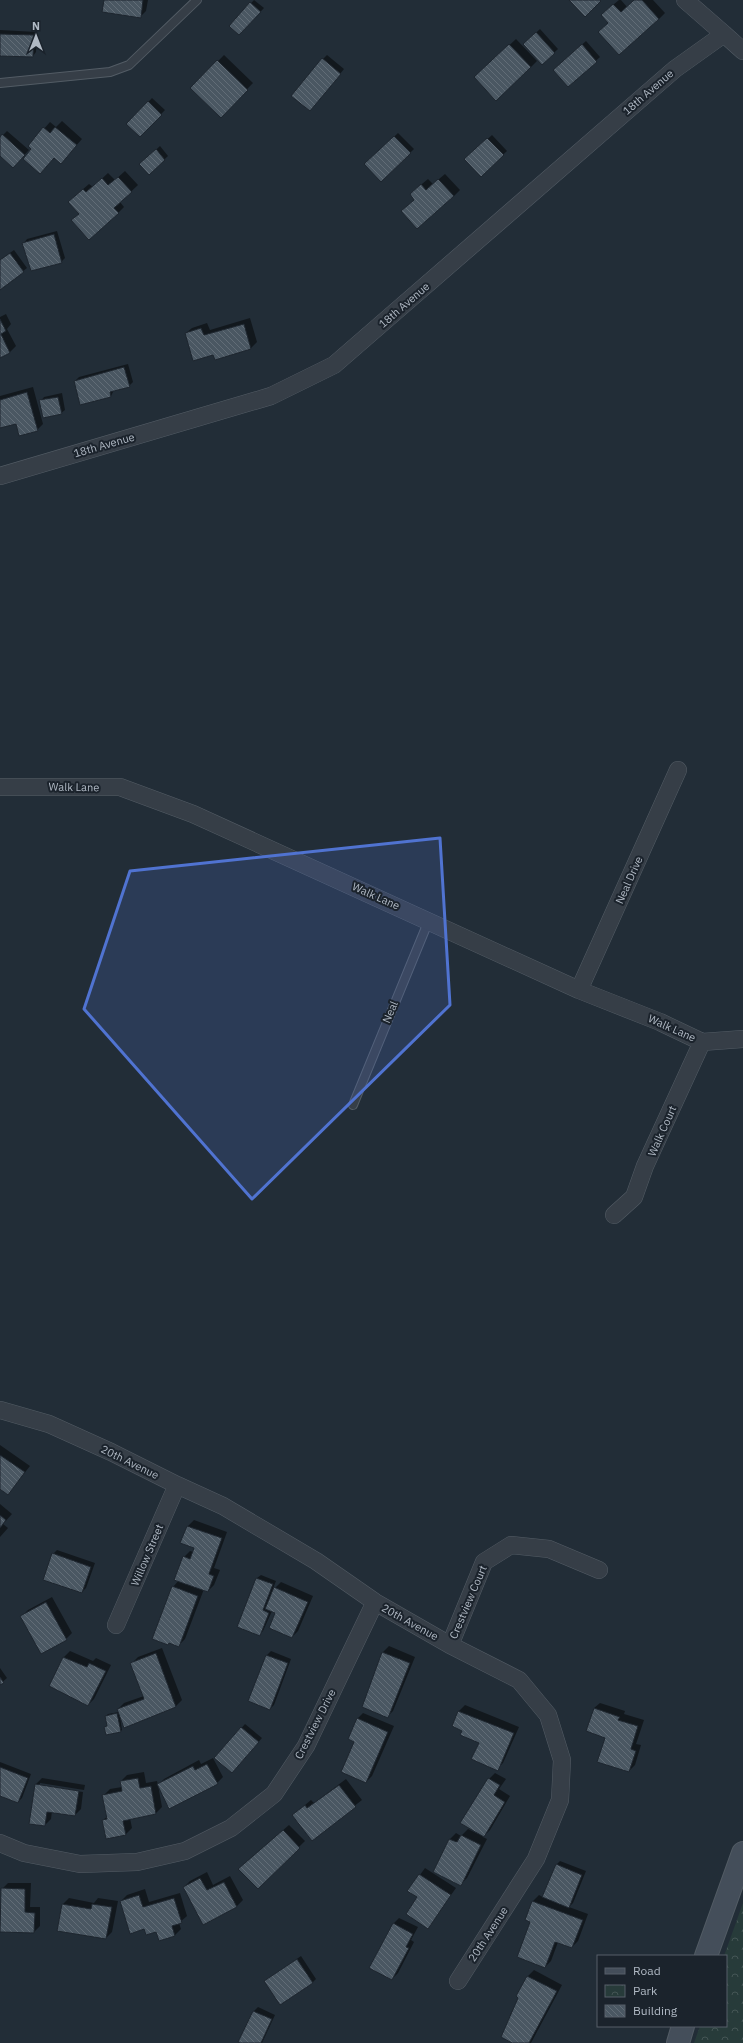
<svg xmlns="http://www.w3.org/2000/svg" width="743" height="2043" font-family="'IBM Plex Sans',sans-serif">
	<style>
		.park { fill: url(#park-crowns) }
		.shadow { fill: #0007 }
		.building { fill: url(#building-back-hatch); stroke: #1d252e }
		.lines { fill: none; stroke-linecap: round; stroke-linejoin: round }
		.lane-casing { stroke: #535c65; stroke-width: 10 }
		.street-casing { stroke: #535c65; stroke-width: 18 }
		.secondary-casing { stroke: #535c65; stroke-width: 24 }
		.lane { stroke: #363e47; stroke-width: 8 }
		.street { stroke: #363e47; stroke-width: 17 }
		.secondary { stroke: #444e5a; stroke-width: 22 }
		.marked { fill: #5073d1; fill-opacity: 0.2; stroke: #5073d1; stroke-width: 3; stroke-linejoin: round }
		.labels { text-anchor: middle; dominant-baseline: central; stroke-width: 4; stroke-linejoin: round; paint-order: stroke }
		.street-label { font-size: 11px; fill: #b0b9c4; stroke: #1b232c }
	</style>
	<defs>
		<pattern id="park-crowns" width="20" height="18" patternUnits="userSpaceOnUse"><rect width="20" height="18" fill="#273b3a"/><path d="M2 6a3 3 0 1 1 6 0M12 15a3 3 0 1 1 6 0" fill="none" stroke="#455"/></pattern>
		<pattern id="building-back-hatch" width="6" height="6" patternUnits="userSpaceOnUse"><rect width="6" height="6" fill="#4a5762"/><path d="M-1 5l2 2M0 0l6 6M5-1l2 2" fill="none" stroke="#626d77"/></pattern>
	</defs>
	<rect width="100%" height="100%" fill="#222d37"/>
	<path class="park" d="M743 1903V2043H694L700 2026H726V1956H724Z"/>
	<path class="shadow" d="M105 0H148L146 11 140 17Z
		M254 0 264 8 239 34 230 26Z
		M619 0H621L627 7 635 0H653L665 13 659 19 609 23 608 9Z
		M540 29 558 49 542 64 524 44Z
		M0 30 37 32 36 52 33 56 0 55Z
		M516 39 537 61 531 67 481 72Z
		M586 41 600 57 568 86 558 66Z
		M224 55 253 83 221 116 192 88Z
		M327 55 344 69 314 106 323 59Z
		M152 98 165 110 140 136 128 124Z
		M62 121 82 139 67 156 54 157 29 146 50 122 56 127Z
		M7 131 29 150 17 163 0 155V138Z
		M398 133 414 149 381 181 366 164Z
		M492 135 507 151 481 175 466 159Z
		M160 146 168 156 149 174 144 161Z
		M125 171 138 185 120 202 124 207 118 213 80 214 75 196 89 184 93 187 108 173 115 180Z
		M445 174 460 190 454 196 416 199 417 188 428 179 433 184Z
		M57 231 65 258 61 262 24 243 27 239Z
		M14 250 27 268 0 289V260Z
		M6 314 11 324 7 329 16 346 10 352 0 357V317Z
		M250 318 257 342 251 348 214 354 186 333 192 328 207 323 210 330Z
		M128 364 133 382 129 386 114 390 111 396 75 381 79 377Z
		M33 387 43 424 37 430 17 423 0 427V396Z
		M62 393 65 410 61 413 41 401 44 397Z
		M0 1445 30 1466 8 1494 0 1488Z
		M0 1504 12 1514 3 1524 8 1528 0 1537Z
		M194 1520 227 1532 214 1568 220 1570 214 1585 208 1591 204 1589 185 1639 179 1645 173 1587 179 1580 184 1557 190 1551 194 1552 196 1548 182 1543 188 1526Z
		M57 1550 95 1563 86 1588 82 1592 53 1554Z
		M261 1575 276 1581 271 1594 272 1595 275 1588 281 1582 313 1596 298 1631 292 1637 276 1613 272 1611 263 1631 259 1635 257 1578Z
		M52 1597 72 1633 66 1639 22 1616 28 1610Z
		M389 1646 415 1657 393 1711 387 1717 375 1673 383 1652Z
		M162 1648 182 1700 176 1706 125 1727 120 1716 122 1730 121 1731 105 1727 108 1725 106 1716 108 1714 119 1712 118 1709 124 1703 144 1696 132 1663 138 1657Z
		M70 1651 93 1661 96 1658 111 1665 94 1699 88 1705 50 1685 64 1657Z
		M271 1651 291 1659 274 1705 270 1709 249 1701 267 1655Z
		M0 1668 7 1678 0 1684Z
		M600 1703 625 1711 624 1714 644 1720 636 1744 641 1745 635 1765 629 1771 607 1738 594 1708Z
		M465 1705 519 1727 503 1763 497 1769 480 1742 464 1730 453 1725 459 1711Z
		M363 1713 394 1726 372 1776 366 1782 357 1719Z
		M245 1724 262 1738 236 1768 216 1757Z
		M213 1758 223 1777 217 1783 158 1785 162 1807 156 1813 130 1818 132 1828 126 1834 103 1820 108 1816 104 1795 110 1789 122 1787 121 1781 127 1775 144 1772 146 1783 157 1781 158 1785 164 1779 199 1760 201 1764Z
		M0 1762 31 1774 22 1798 18 1802 0 1795Z
		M495 1773 506 1779 499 1789 510 1796 490 1830 483 1837 487 1839 467 1878 461 1884 434 1871 450 1839 456 1833 461 1836 468 1829 478 1834 489 1779Z
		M42 1778 85 1785 84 1790 40 1783V1786L83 1792 81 1809 75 1815 52 1811 51 1819 45 1825 36 1784Z
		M346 1779 362 1800 312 1839 293 1815 311 1800 314 1803Z
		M289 1825 305 1841 258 1887 245 1863Z
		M560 1861 586 1871 573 1903 569 1907 588 1914 578 1941 572 1947 558 1942 551 1961 545 1967 531 1921 533 1901 539 1895 543 1897 556 1865Z
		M425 1868 456 1888 428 1927 419 1897 409 1890Z
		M207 1872 213 1885 230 1876 243 1900 237 1906 204 1924 184 1887 190 1881Z
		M8 1883H31L30 1907H40V1926L34 1932 2 1889Z
		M145 1889 149 1902 180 1893 187 1916 179 1923 181 1929 175 1935 159 1940 157 1931 145 1928 121 1901 127 1895Z
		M69 1898 94 1903 98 1898 118 1901 112 1932 106 1938 58 1930 63 1904Z
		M399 1918 418 1927 411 1940 414 1942 398 1973 392 1979 393 1924Z
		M301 1956 316 1979 312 1983 265 1981Z
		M534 1970 562 1985 531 2043H515L513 2016 510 2015 520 1997 517 1996 528 1976Z
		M258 2007 275 2015 262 2043 239 2042 254 2011Z"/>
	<path class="building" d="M104 0H143L141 18 102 12Z
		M569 0H600L601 1 585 17Z
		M634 0H642L659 19 619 55 598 32 608 23 601 15 613 4 621 12Z
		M250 2 261 12 239 35 229 26Z
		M536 32 555 53 542 65 523 44Z
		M0 34 34 35 33 57 0 56Z
		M509 44 531 67 496 101 474 77Z
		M582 44 597 62 568 87 553 70Z
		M322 58 341 74 310 111 291 96Z
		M217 60 248 90 221 118 190 88Z
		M148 101 162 115 140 137 126 124Z
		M43 127 50 133 55 127 77 145 61 164 54 158 40 174 23 159 31 149 28 146Z
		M2 134 25 155 13 168 0 156V137Z
		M394 136 411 153 381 182 364 164Z
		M487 138 504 155 481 177 464 159Z
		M156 149 165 160 149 175 139 164Z
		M118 177 132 192 114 208 119 213 89 240 71 220 79 214 68 202 83 189 86 192 102 178 108 185Z
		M438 179 454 196 417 229 401 211 414 200 410 194 421 184 426 190Z
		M54 234 62 263 31 271 22 243Z
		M10 253 24 272 0 290V260Z
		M0 319 6 331 1 334 10 353 0 358Z
		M244 324 251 349 215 360 213 355 193 361 185 333 201 328 204 335Z
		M124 367 130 387 110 392 111 397 80 405 74 381Z
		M27 392 38 431 19 436 16 424 0 428V400Z
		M58 397 62 414 43 418 39 400Z
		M0 1455 25 1472 8 1495 0 1489Z
		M0 1515 6 1520 0 1528Z
		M187 1526 222 1538 209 1574 214 1576 208 1592 174 1580 183 1556 190 1559 194 1548 180 1543Z
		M52 1553 91 1567 82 1593 43 1580Z
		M256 1578 273 1584 263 1610 269 1613 260 1636 237 1627Z
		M172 1586 198 1596 179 1647 169 1643 168 1645 152 1639Z
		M274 1587 308 1602 292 1638 269 1628 275 1613 265 1609Z
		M46 1602 67 1640 41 1654 20 1616Z
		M382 1652 410 1663 388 1718 362 1707Z
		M156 1653 176 1707 124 1728 117 1709 144 1699 130 1663Z
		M266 1655 288 1663 270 1710 248 1701Z
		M63 1657 87 1667 89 1663 106 1671 88 1706 49 1686Z
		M0 1677 4 1683 0 1685Z
		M594 1708 620 1717 618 1720 638 1726 631 1749 636 1751 629 1772 597 1762 605 1738 586 1731Z
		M458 1711 514 1733 498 1771 471 1759 479 1743 460 1735 462 1731 452 1726Z
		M117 1713 121 1732 106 1735 104 1727 107 1726 105 1716Z
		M357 1718 388 1732 366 1783 341 1772 354 1742 348 1739Z
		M241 1727 259 1742 232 1773 214 1758Z
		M207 1764 218 1784 169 1809 157 1784 193 1766 195 1770Z
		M0 1767 28 1778 18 1803 0 1796Z
		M138 1778 140 1788 151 1786 156 1814 123 1821 126 1835 106 1839 102 1820 107 1819 102 1795 122 1791 120 1781Z
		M488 1778 500 1785 494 1795 505 1802 484 1837 460 1823Z
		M35 1784 79 1791 75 1816 47 1812 45 1826 29 1824Z
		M339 1785 356 1807 312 1841 292 1815 305 1805 307 1808Z
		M283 1830 300 1848 258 1889 238 1869Z
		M461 1835 481 1845 461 1886 433 1872 449 1839 457 1842Z
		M556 1864 582 1875 569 1908 542 1897Z
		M419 1874 451 1895 428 1929 406 1914 417 1897 407 1891Z
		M200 1878 207 1890 224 1882 237 1907 203 1925 183 1887Z
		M1 1888 25 1889V1912L35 1913 34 1933 0 1932Z
		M139 1895 143 1907 174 1898 182 1923 172 1926 175 1936 159 1941 156 1932 146 1935 144 1929 130 1934 120 1901Z
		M532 1901 583 1920 572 1948 555 1942 545 1968 517 1957 530 1922 525 1920Z
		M62 1904 91 1909 92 1904 112 1907 106 1939 57 1931Z
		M393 1923 413 1934 406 1947 409 1948 392 1980 369 1968Z
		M297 1959 313 1983 280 2005 264 1981Z
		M527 1976 557 1991 529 2043H512L501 2037 518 1998 516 1996Z
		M253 2011 272 2019 261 2043H240L238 2042Z"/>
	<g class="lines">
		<defs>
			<path id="lane" d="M0 83 110 72 129 65 197 0
				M353 1105 429 920"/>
			<path id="street" d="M685 0 724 34
				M0 476 271 396 334 365 675 69 724 34 743 51
				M0 787H120L193 814 579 990 660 1022 702 1042 743 1039
				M579 990 678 770
				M614 1215 634 1197 645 1166 702 1042
				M0 1410 49 1424 111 1452 177 1485 223 1506 316 1561 375 1602 450 1645 519 1680 548 1715 562 1760 560 1800 536 1859 458 1981
				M116 1625 177 1485
				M450 1645 484 1562 511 1545 549 1549 599 1570
				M0 1843 24 1853 80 1864 137 1862 185 1851 231 1828 274 1794 306 1746 375 1602"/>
			<path id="secondary" d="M706 1956 743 1853
				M678 2043 683 2026"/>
		</defs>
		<use href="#lane" class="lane-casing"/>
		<use href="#street" class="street-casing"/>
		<use href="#secondary" class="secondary-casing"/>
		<use href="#lane" class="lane"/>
		<use href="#street" class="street"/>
		<use href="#secondary" class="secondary"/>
	</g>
	<path class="marked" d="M440 838 450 1005 252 1199 84 1009 130 871Z"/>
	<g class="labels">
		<g class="street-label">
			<text transform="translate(648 92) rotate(-41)">18th Avenue</text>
			<text transform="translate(404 305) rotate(-41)">18th Avenue</text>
			<text transform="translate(104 445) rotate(-16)">18th Avenue</text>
			<text transform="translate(74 787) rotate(1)">Walk Lane</text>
			<text transform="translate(629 880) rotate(-66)">Neal Drive</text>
			<text transform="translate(376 896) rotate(24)">Walk Lane</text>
			<text transform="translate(390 1012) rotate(-67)">Neal</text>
			<text transform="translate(672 1028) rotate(24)">Walk Lane</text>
			<text transform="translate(662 1131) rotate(-66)">Walk Court</text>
			<text transform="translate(130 1462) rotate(26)">20th Avenue</text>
			<text transform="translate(147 1555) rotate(-67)">Willow Street</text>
			<text transform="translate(468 1602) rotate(-67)">Crestview Court</text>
			<text transform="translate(410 1622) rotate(29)">20th Avenue</text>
			<text transform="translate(315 1724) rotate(-63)">Crestview Drive</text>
			<text transform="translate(488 1934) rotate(-57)">20th Avenue</text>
		</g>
	</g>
	<rect x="597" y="1955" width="130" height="72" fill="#1b232c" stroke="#575f69"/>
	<rect x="605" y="1968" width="20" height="6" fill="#444e5a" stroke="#575f69"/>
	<text x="633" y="1975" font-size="12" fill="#b0b9c4">Road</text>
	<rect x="605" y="1985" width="20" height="12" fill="url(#park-crowns)" stroke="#575f69"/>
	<text x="633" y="1995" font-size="12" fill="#b0b9c4">Park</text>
	<rect x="605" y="2005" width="20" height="12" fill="url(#building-back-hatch)" stroke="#575f69"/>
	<text x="633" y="2015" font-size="12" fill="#b0b9c4">Building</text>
	<g transform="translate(36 36)" stroke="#1b232c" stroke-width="3" paint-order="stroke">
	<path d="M0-3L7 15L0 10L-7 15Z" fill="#b0b9c4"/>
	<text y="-6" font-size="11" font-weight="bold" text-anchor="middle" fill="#b0b9c4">N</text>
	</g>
</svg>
